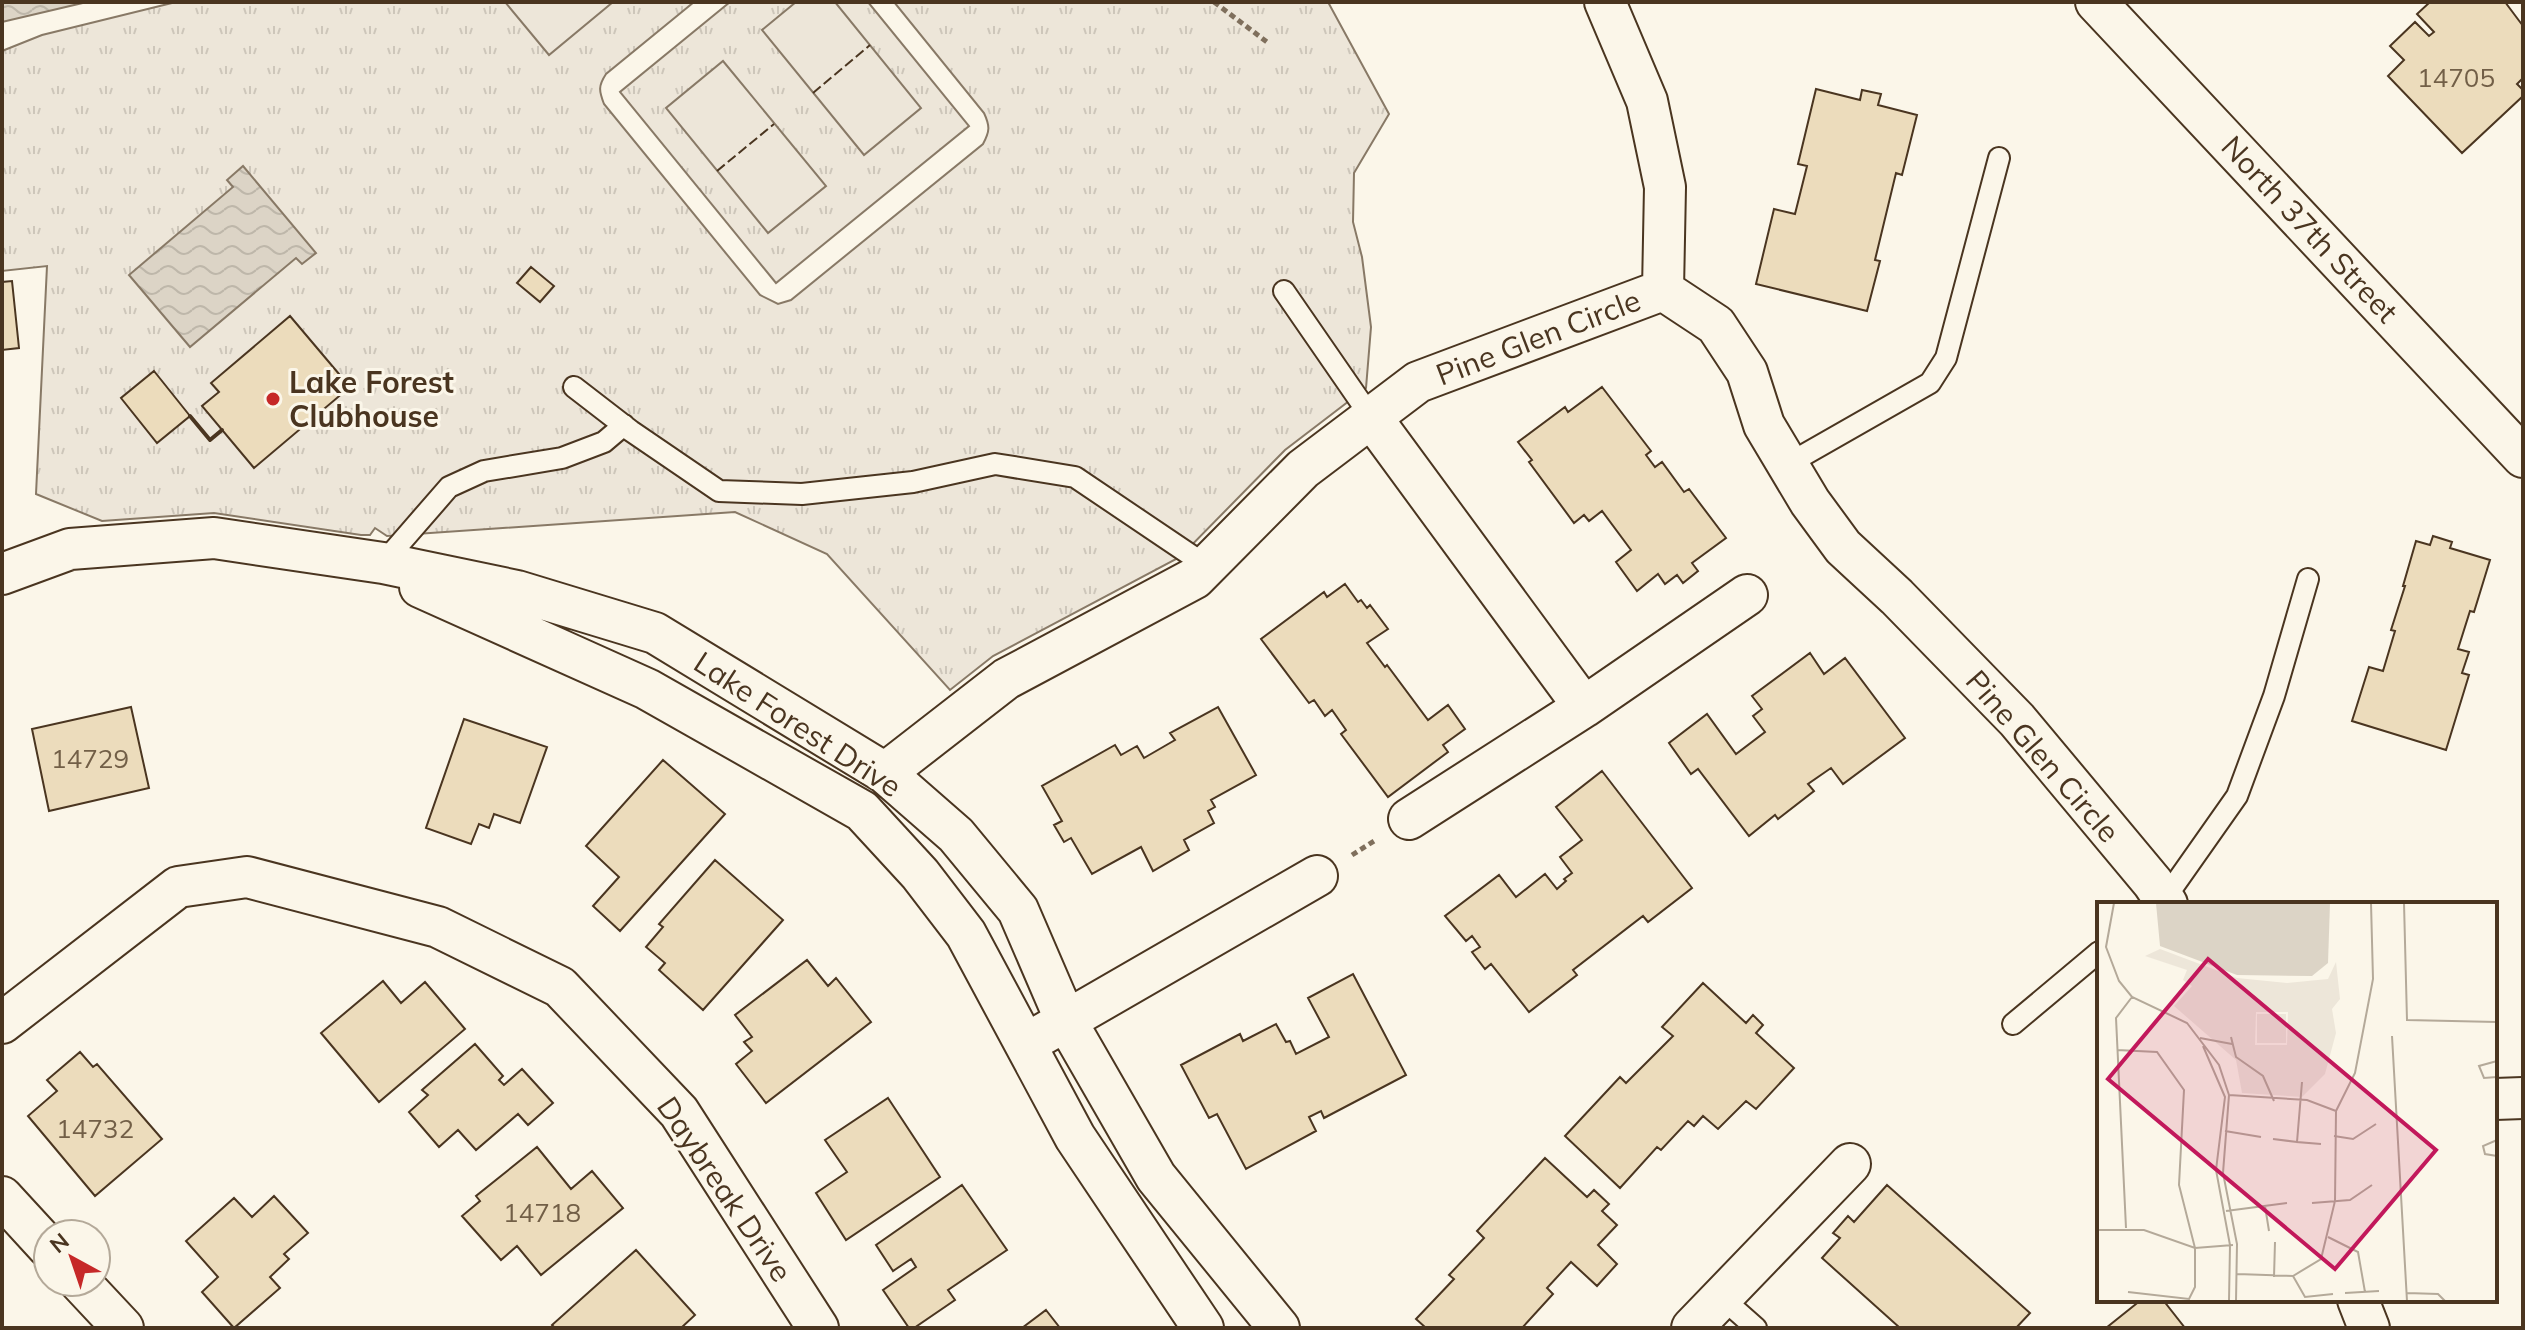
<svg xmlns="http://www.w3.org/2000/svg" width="2525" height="1330" font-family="Mulish,sans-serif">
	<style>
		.grass { fill: url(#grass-tufts); stroke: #887966; stroke-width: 2 }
		.garden { fill: #ede6d9; stroke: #887966; stroke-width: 2 }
		.water { fill: url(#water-waves); stroke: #887966; stroke-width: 2 }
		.building { fill: #ecdcbc; stroke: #4a3520; stroke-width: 2 }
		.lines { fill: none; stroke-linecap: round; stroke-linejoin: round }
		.lane-casing { stroke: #4a3520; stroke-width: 24 }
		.street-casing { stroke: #4a3520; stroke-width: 44 }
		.path { stroke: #7f6f5c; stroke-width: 5; stroke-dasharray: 6 4; stroke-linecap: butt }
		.lane { stroke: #fbf6e9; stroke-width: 20 }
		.street { stroke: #fbf6e9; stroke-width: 40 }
		.fence { stroke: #4a3520; stroke-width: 2; stroke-dasharray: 10 4; stroke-linecap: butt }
		.wall { stroke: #4a3520; stroke-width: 4 }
		.poi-dot { fill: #c62828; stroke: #fbf6e9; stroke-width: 3 }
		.labels { text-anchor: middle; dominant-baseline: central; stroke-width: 6; stroke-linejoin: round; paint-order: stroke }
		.number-label { font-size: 26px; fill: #725f47 }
		.street-label { font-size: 30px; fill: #4a3520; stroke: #fbf6e9 }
		.poi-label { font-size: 30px; font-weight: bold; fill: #4a3520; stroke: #fbf6e9; text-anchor: start }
		.inset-road { fill: none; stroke: #b4a999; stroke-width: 2 }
		.view { fill: #c2185b; fill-opacity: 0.15; stroke: #c2185b; stroke-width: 4 }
		.inset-edge { fill: none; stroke: #4a3520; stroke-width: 4 }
	</style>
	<defs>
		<pattern id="grass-tufts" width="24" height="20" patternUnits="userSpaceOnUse" patternTransform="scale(2)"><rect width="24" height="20" fill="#ede6d9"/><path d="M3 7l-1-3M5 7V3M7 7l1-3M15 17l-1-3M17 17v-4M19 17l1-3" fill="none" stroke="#cdc6ba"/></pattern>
		<pattern id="water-waves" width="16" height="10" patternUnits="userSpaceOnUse" patternTransform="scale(2)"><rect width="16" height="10" fill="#dcd4c6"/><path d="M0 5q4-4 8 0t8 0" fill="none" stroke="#beb7aa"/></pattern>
	</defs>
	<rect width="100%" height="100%" fill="#fbf6e9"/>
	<path class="grass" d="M176 2H694L606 74C598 86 599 91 604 104L760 295 778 304 791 300 983 144C990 131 990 126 984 113L894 2H1328L1389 114 1354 173 1353 222 1362 257 1371 327 1366 388 1285 450 1180 557 993 656 950 690 827 554 735 512 387 536 375 528 370 535H361L214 513 102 521 36 494 47 266 2 271V51L42 35Z
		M730 2H868L969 126 776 283 620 92Z"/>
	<path class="garden" d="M505 2H613L549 55Z
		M796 2H835L921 108 864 155 762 30Z
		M723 61 826 186 768 233 666 108Z"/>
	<path class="water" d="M2 2H87L2 22Z
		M243 166 316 253 302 264 296 258 190 347 129 275 233 187 227 180Z"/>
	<path class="building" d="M2430 2H2505L2523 26V78L2517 84 2523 90V96L2462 153 2388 76 2404 60 2390 46 2415 22 2429 36 2434 32 2417 14Z
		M1816 89 1860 100 1862 90 1881 94 1878 105 1917 115 1902 175 1896 173 1875 260 1880 261 1867 311 1756 284 1774 209 1795 214 1807 166 1798 164Z
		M531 267 554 286 540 302 517 283Z
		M12 281 19 348 2 350V282Z
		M290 316 350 387 254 468 202 406 219 392 211 383Z
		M154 371 190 416 157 443 121 398Z
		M1602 387 1651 451 1646 455 1655 467 1662 462 1684 492 1689 489 1726 538 1692 563 1698 571 1683 583 1677 575 1665 584 1658 574 1637 591 1616 562 1631 550 1602 511 1589 521 1584 515 1574 523 1529 462 1532 460 1518 442 1565 407 1568 412Z
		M2433 536 2452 542 2450 548 2490 560 2474 612 2470 611 2458 649 2469 652 2462 673 2469 675 2446 750 2352 721 2369 667 2383 671 2395 631 2391 630 2405 586H2403L2416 541 2430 545Z
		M1345 584 1358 602 1361 600 1367 608 1370 605 1388 629 1367 643 1385 667 1387 665 1428 720 1448 705 1465 729 1443 745 1448 752 1388 797 1341 734 1346 730 1332 710 1325 716 1314 700 1309 703 1261 639 1324 592 1327 597Z
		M1810 653 1824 674 1845 658 1905 738 1843 784 1831 768 1808 784 1814 791 1778 819 1775 815 1749 836 1698 769 1691 774 1669 743 1707 714 1736 754 1765 732 1753 716 1762 709 1752 696Z
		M131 707 149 788 49 811 32 729Z
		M1218 707 1256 775 1211 800 1215 807 1208 811 1214 823 1184 840 1189 850 1153 871 1141 847 1092 874 1071 838 1064 842 1054 825 1062 821 1042 786 1115 745 1121 755 1137 746 1144 758 1175 740 1170 733Z
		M464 719 547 747 520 823 494 814 489 828 479 824 471 844 426 828Z
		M663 760 725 814 620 931 593 906 619 877 586 846Z
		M1602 771 1692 888 1648 922 1643 916 1573 970 1577 975 1529 1012 1491 964 1485 969 1472 952 1480 947 1472 936 1466 941 1445 916 1499 875 1516 897 1545 874 1557 889 1566 881 1564 879 1572 873 1560 857 1582 840 1556 807Z
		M715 860 783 920 703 1010 659 970 665 963 646 947 663 927 659 924Z
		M807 960 828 986 836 978 871 1022 766 1103 736 1064 752 1051 744 1042 752 1037 735 1015Z
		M1353 974 1406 1075 1324 1118 1321 1111 1309 1117 1316 1131 1246 1169 1217 1114 1209 1118 1181 1065 1240 1034 1243 1041 1276 1024 1286 1042 1290 1041 1296 1054 1329 1037 1308 998Z
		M383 981 401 1003 425 982 465 1029 379 1102 321 1033Z
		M1703 983 1746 1023 1753 1015 1763 1025 1756 1033 1794 1068 1756 1109 1746 1101 1718 1129 1703 1116 1694 1126 1688 1121 1661 1150 1657 1147 1620 1188 1565 1136 1620 1077 1626 1083 1673 1036 1662 1027Z
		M475 1044 503 1076 499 1080 504 1085 522 1069 553 1103 528 1125 518 1114 476 1150 458 1130 439 1147 409 1112 428 1095 422 1090Z
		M80 1052 93 1067 97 1064 162 1139 95 1196 28 1116 57 1091 47 1080Z
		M888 1098 940 1177 846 1240 816 1193 847 1172 825 1140Z
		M537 1147 571 1189 592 1171 623 1208 541 1275 517 1246 501 1260 462 1216 480 1201 476 1196Z
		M1545 1158 1587 1197 1594 1190 1609 1204 1602 1211 1617 1225 1598 1245 1617 1264 1597 1286 1571 1262 1547 1288 1553 1294 1522 1328H1426L1416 1319 1454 1279 1449 1275 1484 1238 1477 1231Z
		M962 1185 1007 1250 948 1290 955 1300 914 1328H909L883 1290 916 1267 911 1259 893 1271 876 1245Z
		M1887 1185 2030 1313 2016 1328H1900L1822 1258 1840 1238 1833 1233 1848 1216 1854 1222Z
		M274 1196 308 1233 284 1254 289 1259 270 1277 280 1288 234 1328 202 1292 218 1277 186 1241 234 1198 252 1217Z
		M636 1250 695 1315 681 1328H555L552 1325Z
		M2141 1300H2163L2185 1328H2106Z
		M1046 1310 1060 1328H1022Z"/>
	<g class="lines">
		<defs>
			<path id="lane" d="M1284 291 1371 417
				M574 387 631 431 719 491 802 494 913 482 995 464 1075 477 1207 566
				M1788 464 1930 383 1946 358 1999 158
				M383 563 449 487 484 471 562 458 604 442 624 425
				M2161 904 2237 796 2274 696 2308 579
				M2013 1024 2099 952
				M1721 1297 1756 1328"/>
			<path id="street" d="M1605 2 1647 101 1665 187 1663 290
				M2096 2 2523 457
				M1663 290 1716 325 1747 372 1764 425 1810 502 1843 547 1897 597 2017 720 2153 883 2167 904
				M1371 417 1584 707 1747 595
				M2 574 70 549 214 538 383 563 517 591 655 633 885 773 956 835 1018 910 1065 1019 1156 1177 1279 1328
				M420 587 647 689 862 811 920 874 966 934 1075 1137 1203 1328
				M885 773 1006 679 1195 578 1303 469 1418 382 1663 290
				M1409 819 1584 707
				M2 1023 178 887 247 877 438 927 560 987 679 1112 818 1328
				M1043 1034 1317 876
				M2495 1099 2523 1098
				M2 1197 48 1247
				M80 1282 123 1328
				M2358 1300 2369 1328
				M1692 1328 1850 1164"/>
		</defs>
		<use href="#lane" class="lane-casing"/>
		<use href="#street" class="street-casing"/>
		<path class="path" d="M1214 2 1267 42
			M1352 855 1374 841"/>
		<use href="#lane" class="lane"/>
		<use href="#street" class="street"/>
		<path class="fence" d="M813 93 870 45
			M717 171 774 124"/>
		<path class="wall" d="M190 416 210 440 222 430"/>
	</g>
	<circle class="poi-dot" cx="273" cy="399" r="8"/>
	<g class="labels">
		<g class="number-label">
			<text x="2456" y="77">14705</text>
			<text x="90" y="758">14729</text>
			<text x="95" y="1128">14732</text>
			<text x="542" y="1212">14718</text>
		</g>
		<g class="street-label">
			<text transform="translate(2310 229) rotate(47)">North 37th Street</text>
			<text transform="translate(1538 337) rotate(-21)">Pine Glen Circle</text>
			<text transform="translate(798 724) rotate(33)">Lake Forest Drive</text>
			<text transform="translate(2043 756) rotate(49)">Pine Glen Circle</text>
			<text transform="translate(725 1189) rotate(56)">Daybreak Drive</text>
		</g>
		<g class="poi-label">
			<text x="289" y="382">Lake Forest<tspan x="289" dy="34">Clubhouse</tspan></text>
		</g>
	</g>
	<g transform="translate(2097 902)">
		<rect width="400" height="400" fill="#fbf6e9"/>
		<path d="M63 47 140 76 190 81 231 77 239 60 243 97 235 107 239 131 228 172 205 195 145 191 139 158 77 104 95 84 86 78 90 68 48 54ZM159 110H191L190 143H158ZM160 112H189V141H160Z" fill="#ede6d9" fill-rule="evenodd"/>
		<path d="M59 1H233L231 61 215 74 140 73 63 44Z" fill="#dcd4c6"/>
		<path class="inset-road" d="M17 1 9 45 22 79 35 95 90 121 122 163 132 193 126 271 140 342 139 399M307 1 310 118 400 120M295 134 310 399M134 135 139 155 166 174 177 199M103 136 135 142M106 144 128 195 119 268 133 343 132 399M20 148 60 150 87 188 82 283 98 346V385L92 397 31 390M400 159 382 164 387 176 400 175M205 180 200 240 224 242M132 193 210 198 239 209M239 209 258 171 276 77 274 1M128 229 164 235M237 234 256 237 279 222M176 237 200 240M400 238 386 244 388 252 400 254M215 301 253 298 275 283M168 304 172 329M129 309 190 301M29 326 19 116 35 95M0 328H47L98 346 136 343M231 335 261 350 268 390M140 372 196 374 224 357 238 299 239 209M196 374 208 395 236 392M177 375 178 340M248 391 282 389M310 391 341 392 348 399"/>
		<path class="view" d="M111 57 339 248 238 367 11 177Z"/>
		<rect width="400" height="400" class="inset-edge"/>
	</g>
	<rect width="2525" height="1330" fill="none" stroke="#4a3520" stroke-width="8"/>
	<g transform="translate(72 1258) rotate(320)"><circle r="38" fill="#fbf6e9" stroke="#b4a999" stroke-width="2"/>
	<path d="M0-6L14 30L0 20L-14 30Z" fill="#c62828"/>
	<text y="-12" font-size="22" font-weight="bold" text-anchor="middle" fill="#4a3520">N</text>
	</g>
</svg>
